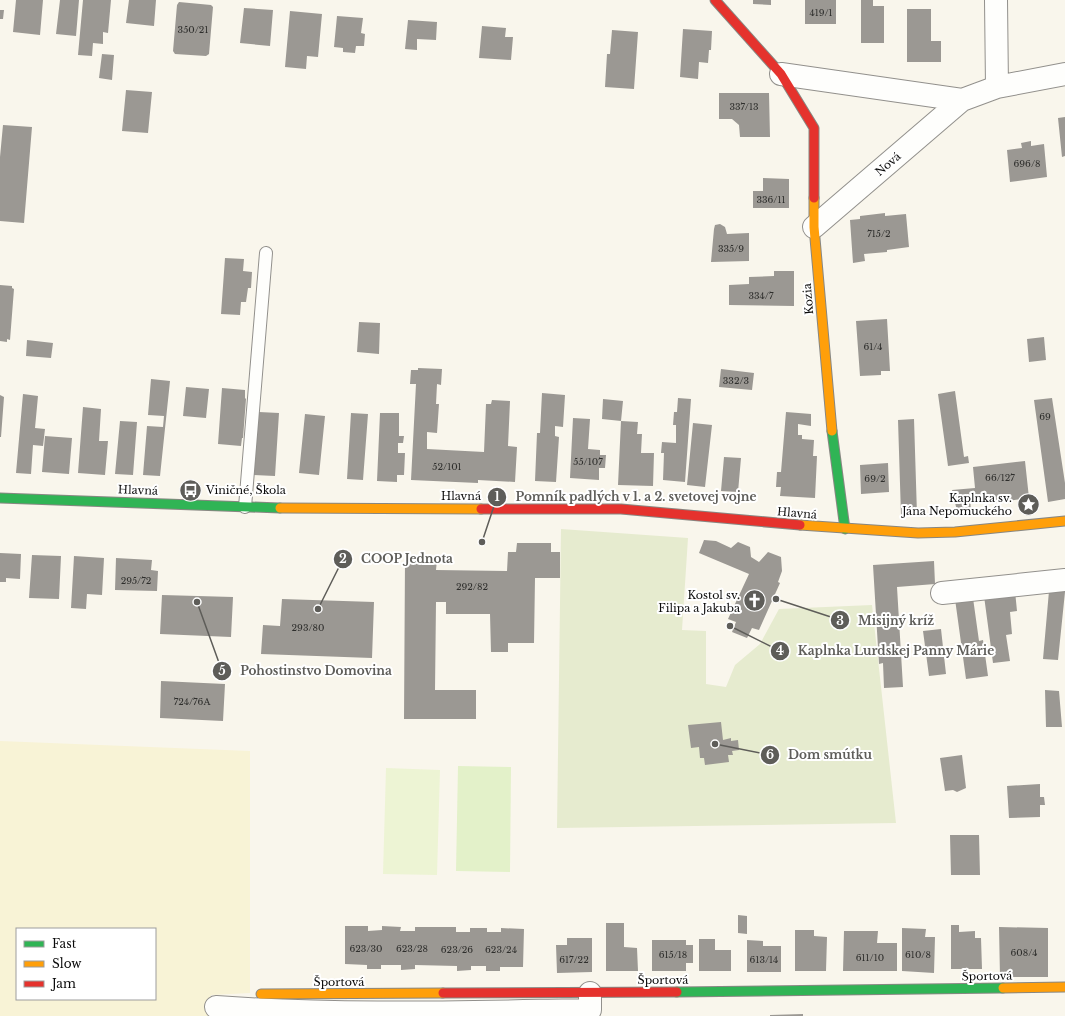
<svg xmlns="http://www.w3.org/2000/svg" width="1065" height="1016" font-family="'Libre Baskerville',serif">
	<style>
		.farmland { fill: #f8f3d6; fill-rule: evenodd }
		.green { fill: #e3f1c9 }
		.cemetery { fill: #e6ebcf }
		.pitch { fill: #edf4d4 }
		.building { fill: #9b9893 }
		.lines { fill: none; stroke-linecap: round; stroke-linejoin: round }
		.lane-casing { stroke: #92908c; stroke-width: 14 }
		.street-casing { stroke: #92908c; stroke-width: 24 }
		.fast-casing { stroke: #888782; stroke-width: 11 }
		.slow-casing { stroke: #888782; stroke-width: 11 }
		.jam-casing { stroke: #888782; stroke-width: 11 }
		.lane { stroke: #fefefc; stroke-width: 12 }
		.street { stroke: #fefefc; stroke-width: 22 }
		.fast { stroke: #30b455; stroke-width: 9 }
		.slow { stroke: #ff9f0a; stroke-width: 9 }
		.jam { stroke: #e5322d; stroke-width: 9 }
		.labels { text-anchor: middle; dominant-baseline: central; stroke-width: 4; stroke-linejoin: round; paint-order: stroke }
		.number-label { font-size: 9px; fill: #2e2e2c }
		.street-label { font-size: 11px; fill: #0a0a0a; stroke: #fff }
		.poi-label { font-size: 11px; fill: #0a0a0a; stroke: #fff; text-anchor: end }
		.leader { fill: none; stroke: #5e5d59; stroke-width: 1.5 }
		.callout-dot { fill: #5e5d59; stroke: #fff; stroke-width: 1.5 }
		.mark-label { font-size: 12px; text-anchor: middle; font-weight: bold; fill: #fff }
		.callout-label { font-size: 12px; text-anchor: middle; font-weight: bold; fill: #5e5d59; stroke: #fff; stroke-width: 4; stroke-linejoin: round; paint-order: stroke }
	</style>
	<rect width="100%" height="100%" fill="#f9f6ec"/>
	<path class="farmland" d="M0 741 250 751V993L211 995 210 1016H0ZM17 929H155V999H17Z"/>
	<path class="green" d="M458 766 511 767 510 872 456 871Z"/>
	<path class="cemetery" d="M561 529 688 538 682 630 706 631V684L726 687 735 665 760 644 779 609 872 605 896 823 557 828Z"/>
	<path class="pitch" d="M386 768 440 770 437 875 383 874Z"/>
	<path class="building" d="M16 0H43L40 35 13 32Z
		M60 0H79L76 36 56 34Z
		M83 0H111L108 33 103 32V44L93 43 92 56 78 55Z
		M129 0H156L154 26 126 23Z
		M753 0H771V5L753 4Z
		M805 0H836V24H805Z
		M861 0H873V6H884V43H861Z
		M179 2 211 5 213 7 209 54 206 56 175 54 173 51 177 5Z
		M244 8 273 10 270 46 240 43Z
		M907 9H931V41H941V62H907Z
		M0 10H4L3 19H0Z
		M290 11 322 14 318 57 307 56 306 69 285 67Z
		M337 16 363 18 361 33 365 34 364 46H356L355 53 343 52V48L334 47Z
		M408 20 437 22 436 40 417 39V50L405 49Z
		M482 26 506 28 505 37H513L511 60 479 58Z
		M683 29 712 31 711 50H709L708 63 699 62 698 79 680 77Z
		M612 30 638 32 634 89 605 87 607 54H610Z
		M102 54 114 55 112 80 99 78Z
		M126 90 152 92 148 133 122 131Z
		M719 93H769L770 137H740L739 125 732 119H719Z
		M1065 117V156L1062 157 1058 118Z
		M3 125 32 127 24 223 0 221V157Z
		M1031 141V146L1044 144 1047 177 1010 182 1007 150 1022 148 1021 143Z
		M763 178 789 179V208H753V191H763Z
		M885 213V216L906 214 909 247 887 250V252L864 254 865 261 853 263 850 220 860 219V216Z
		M720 224 725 227 727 234 749 233V261L711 262 714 229 715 225Z
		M225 258 244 259 243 271 252 272 251 288H248L246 302H241L240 315 221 314Z
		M774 271H794V306L729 305V285L749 284V277L774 276Z
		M0 285 12 286V288L14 289 10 340 7 339V342L0 341Z
		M887 319 890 371H881V375L860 376 856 321Z
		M359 322 380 323 379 354 357 352Z
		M1044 337 1046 360 1029 362 1027 339Z
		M27 340 53 343 51 358 26 356Z
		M418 368 442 369 441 385 437 384 436 404H439L437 433 427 432V449L484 452 486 404H491L492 400 510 401 508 446 517 447 515 482 478 480V483L411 480 416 384H410L411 370H418Z
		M721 369 754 373 752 390 719 387Z
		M151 379 170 381 160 476 143 475 147 426 163 427 164 416 148 415Z
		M186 387 209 389 206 418 183 416Z
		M222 388 245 390V398L246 399 243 438H242L241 446 218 444Z
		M955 391 964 457 968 456 969 463 948 466 938 394Z
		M542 393 565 395 563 427 555 426V436L559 437 556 482 535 481 537 433H540Z
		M23 394 38 396 35 428 45 429 43 446 33 445 31 474 16 473Z
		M0 395 4 397 1 437H0Z
		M678 398 691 399 685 482 663 480 664 453H661L662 442 676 443V425H673L674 412H677Z
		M1052 398 1065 483V499L1048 502 1034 400Z
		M603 399 623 401 621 421 602 419Z
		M83 407 101 409 99 441H108L105 475 78 473Z
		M259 412 279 413 275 476 254 475Z
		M786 412 811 414V426L798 424V435H802V439L814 440 813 456H817L815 498 780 496 781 487H776L777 472H781Z
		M351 413 368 414 363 480 347 479Z
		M380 413H399V436H404L403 443H398V453H405L404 475H397V482L377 481Z
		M305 414 325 416 319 475 299 473Z
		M573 418 590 419 588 449 600 450V455H606L605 468H599V480L570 478Z
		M914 419 917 514 901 515 898 420Z
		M120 421 137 422 133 475 115 474Z
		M621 421 638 422 637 434H642L641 453H654L653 486 618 485Z
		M693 423 712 425 705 487 687 485Z
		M45 436 72 438 69 474 42 472Z
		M724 457 741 458 738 492 721 491Z
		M1025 461 1029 498 992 503V502L977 504 975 494 970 495 971 513 958 515 952 490 975 488 973 467Z
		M888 463 889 492 861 494 860 465Z
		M704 540 716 541 731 548 738 542 750 547 751 557 759 562 768 552 781 557 782 571 778 582 780 583 759 630 752 628 747 638 732 632 736 622 728 619 749 574 699 553Z
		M517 543H551V552H560V578H535L534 643H508V652H491L490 614H446V602H436L435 690H476V719H404L405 560H437L436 570 507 571 508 552H516Z
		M0 553 21 554 20 579 6 578V582H0Z
		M32 555 61 556 59 599 29 598Z
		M74 556 104 558 102 595 87 594 86 609 71 608Z
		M116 558 152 560 151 570 158 571 157 591 115 590Z
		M934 561 935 584 897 587 903 687 884 688 883 663 879 664 873 565Z
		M1015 591 1017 611 1010 612 1012 634 1006 635 1010 661 993 663 984 596Z
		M1049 591 1065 592 1058 660 1043 659Z
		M162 595 233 597 231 637 160 634Z
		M973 598 979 641 983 640 988 676 966 679 955 599Z
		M282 599 374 602 372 658 261 654 263 625 280 626Z
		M941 629 946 674 929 676 923 631Z
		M161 681 225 684 223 721 160 718Z
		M1045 690 1059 691 1062 727H1046Z
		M721 722 723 740 731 738V741L738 740 739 750 732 751 733 755H728L729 762 705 765 704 758H700L699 747 691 748 688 725Z
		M962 755 966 788 957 792 953 790 945 791 940 758Z
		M1040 784V797H1044L1045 805H1040V817L1009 818 1007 786Z
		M950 835H979L980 875H951Z
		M738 915 747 916V934L738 933Z
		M606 923H624V947L637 948 638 971H606Z
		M951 925H959V932L975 931V938H981L982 969H951Z
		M345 926H368V931L382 930V926L401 927 400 931H415V927H456V932H470V928H487V932H501V928L524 929 523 967H500V971H486V966H471V970L457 971V966L415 965V969L401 970V965H381V969H367V965L345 964Z
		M999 927 1048 928V977H1000Z
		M902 928 926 929 925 937H935L934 973 902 971Z
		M795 930H814V936L827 937 826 971H795Z
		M844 931H878L877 943H897V971H843Z
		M567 938H592V972L557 973 556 945H567Z
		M699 939H715V950H731V971H699Z
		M652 940H686V945H693V963H686V971H652Z
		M747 940 763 941V946H781V972H747Z
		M803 1014V1016H770V1015Z"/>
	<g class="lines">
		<defs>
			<path id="lane" d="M245 507 266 253"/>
			<path id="street" d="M996 0 997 87
				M781 74 962 100 997 87 1065 74
				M814 227 962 100
				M942 593 1065 580
				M216 1007C340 1016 465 1012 590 1010V993"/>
			<path id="fast" d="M832 431 845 529
				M0 498 280 508
				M677 992 1003 988"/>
			<path id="slow" d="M814 198V227L832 431
				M280 508 481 509
				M800 525 918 533 955 532 1065 521
				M1003 988 1065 987
				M261 994 443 993"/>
			<path id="jam" d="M715 0 781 74 814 128V198
				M481 509H621L800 525
				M443 993 677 992"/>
		</defs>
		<use href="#lane" class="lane-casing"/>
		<use href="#street" class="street-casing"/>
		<use href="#fast" class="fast-casing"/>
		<use href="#slow" class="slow-casing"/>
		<use href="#jam" class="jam-casing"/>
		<use href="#lane" class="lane"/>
		<use href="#street" class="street"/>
		<use href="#fast" class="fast"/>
		<use href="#slow" class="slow"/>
		<use href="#jam" class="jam"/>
	</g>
	<defs>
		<symbol id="bus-disc" viewBox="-11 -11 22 22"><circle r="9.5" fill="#5e5d59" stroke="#fff"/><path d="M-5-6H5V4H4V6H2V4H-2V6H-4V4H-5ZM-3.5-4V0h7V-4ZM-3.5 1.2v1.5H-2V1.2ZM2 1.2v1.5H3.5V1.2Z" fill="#fff"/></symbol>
		<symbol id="sight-disc" viewBox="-11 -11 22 22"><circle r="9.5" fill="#5e5d59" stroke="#fff"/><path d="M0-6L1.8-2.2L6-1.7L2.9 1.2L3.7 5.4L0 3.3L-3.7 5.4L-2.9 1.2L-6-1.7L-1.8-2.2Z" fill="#fff"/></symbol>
		<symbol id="church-disc" viewBox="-11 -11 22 22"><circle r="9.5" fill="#5e5d59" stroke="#fff"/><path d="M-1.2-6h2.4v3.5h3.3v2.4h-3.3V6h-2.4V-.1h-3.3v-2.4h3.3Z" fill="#fff"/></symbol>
	</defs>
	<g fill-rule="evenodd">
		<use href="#bus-disc" x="178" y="478" width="25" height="25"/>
		<use href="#sight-disc" x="1016" y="492" width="25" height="25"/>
		<use href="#church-disc" x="742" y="588" width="25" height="25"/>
	</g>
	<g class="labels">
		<g class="number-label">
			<text x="821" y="12">419/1</text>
			<text x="193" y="29">350/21</text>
			<text x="744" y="106">337/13</text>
			<text x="1027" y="163">696/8</text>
			<text x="771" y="199">336/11</text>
			<text x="879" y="233">715/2</text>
			<text x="731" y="248">335/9</text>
			<text x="761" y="295">334/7</text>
			<text x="873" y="346">61/4</text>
			<text x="736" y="380">332/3</text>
			<text x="1045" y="416">69</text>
			<text x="588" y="461">55/107</text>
			<text x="447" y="466">52/101</text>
			<text x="1000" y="477">66/127</text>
			<text x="875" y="478">69/2</text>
			<text x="136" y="580">295/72</text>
			<text x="472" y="586">292/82</text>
			<text x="308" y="627">293/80</text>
			<text x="192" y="701">724/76A</text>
			<text x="366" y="948">623/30</text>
			<text x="412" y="948">623/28</text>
			<text x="457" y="949">623/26</text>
			<text x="501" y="949">623/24</text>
			<text x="1024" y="952">608/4</text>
			<text x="673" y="954">615/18</text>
			<text x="918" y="954">610/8</text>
			<text x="870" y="957">611/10</text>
			<text x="574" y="959">617/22</text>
			<text x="764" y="959">613/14</text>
		</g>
		<g class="street-label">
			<text transform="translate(888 164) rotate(-41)">Nová</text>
			<text transform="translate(808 299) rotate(-95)">Kozia</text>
			<text transform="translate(138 490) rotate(2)">Hlavná</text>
			<text x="461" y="496">Hlavná</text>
			<text transform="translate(797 513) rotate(5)">Hlavná</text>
			<text transform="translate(987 976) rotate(-1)">Športová</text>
			<text x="663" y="980">Športová</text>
			<text x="339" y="982">Športová</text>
		</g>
		<g class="poi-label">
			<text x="206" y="490" text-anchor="start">Viničné, Škola</text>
			<text x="1012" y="498">Kaplnka sv.<tspan x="1012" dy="13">Jána Nepomuckého</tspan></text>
			<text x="740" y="595">Kostol sv.<tspan x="740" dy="13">Filipa a Jakuba</tspan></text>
		</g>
	</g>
	<path class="leader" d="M482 542L497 497M318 609L343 559M776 599L840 620M730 626L780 651M197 602L222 671M715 744L770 755"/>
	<g class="callout-dot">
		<circle cx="482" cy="542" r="4"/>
		<circle cx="318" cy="609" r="4"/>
		<circle cx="776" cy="599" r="4"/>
		<circle cx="730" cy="626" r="4"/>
		<circle cx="197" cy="602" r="4"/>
		<circle cx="715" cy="744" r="4"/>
		<circle cx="497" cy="497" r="10"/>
		<circle cx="343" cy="559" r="10"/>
		<circle cx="840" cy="620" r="10"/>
		<circle cx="780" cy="651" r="10"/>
		<circle cx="222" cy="671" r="10"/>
		<circle cx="770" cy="755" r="10"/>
	</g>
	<g class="mark-label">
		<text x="497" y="501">1</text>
		<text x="343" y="563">2</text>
		<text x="840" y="625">3</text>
		<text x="780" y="655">4</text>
		<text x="222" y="675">5</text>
		<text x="770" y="759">6</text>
	</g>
	<g class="callout-label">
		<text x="636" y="501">Pomník padlých v 1. a 2. svetovej vojne</text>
		<text x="407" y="563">COOP Jednota</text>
		<text x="896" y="625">Misijný kríž</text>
		<text x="896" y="655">Kaplnka Lurdskej Panny Márie</text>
		<text x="316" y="675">Pohostinstvo Domovina</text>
		<text x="830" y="759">Dom smútku</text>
	</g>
	<rect x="16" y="928" width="140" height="72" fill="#ffffff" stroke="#9d9d9d"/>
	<rect x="24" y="941" width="20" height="6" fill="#30b455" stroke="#9d9d9d"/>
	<text x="52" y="948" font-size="12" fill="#0a0a0a">Fast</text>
	<rect x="24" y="961" width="20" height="6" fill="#ff9f0a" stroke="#9d9d9d"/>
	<text x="52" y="968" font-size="12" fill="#0a0a0a">Slow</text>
	<rect x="24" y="981" width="20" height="6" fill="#e5322d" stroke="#9d9d9d"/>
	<text x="52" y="988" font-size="12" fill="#0a0a0a">Jam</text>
</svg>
